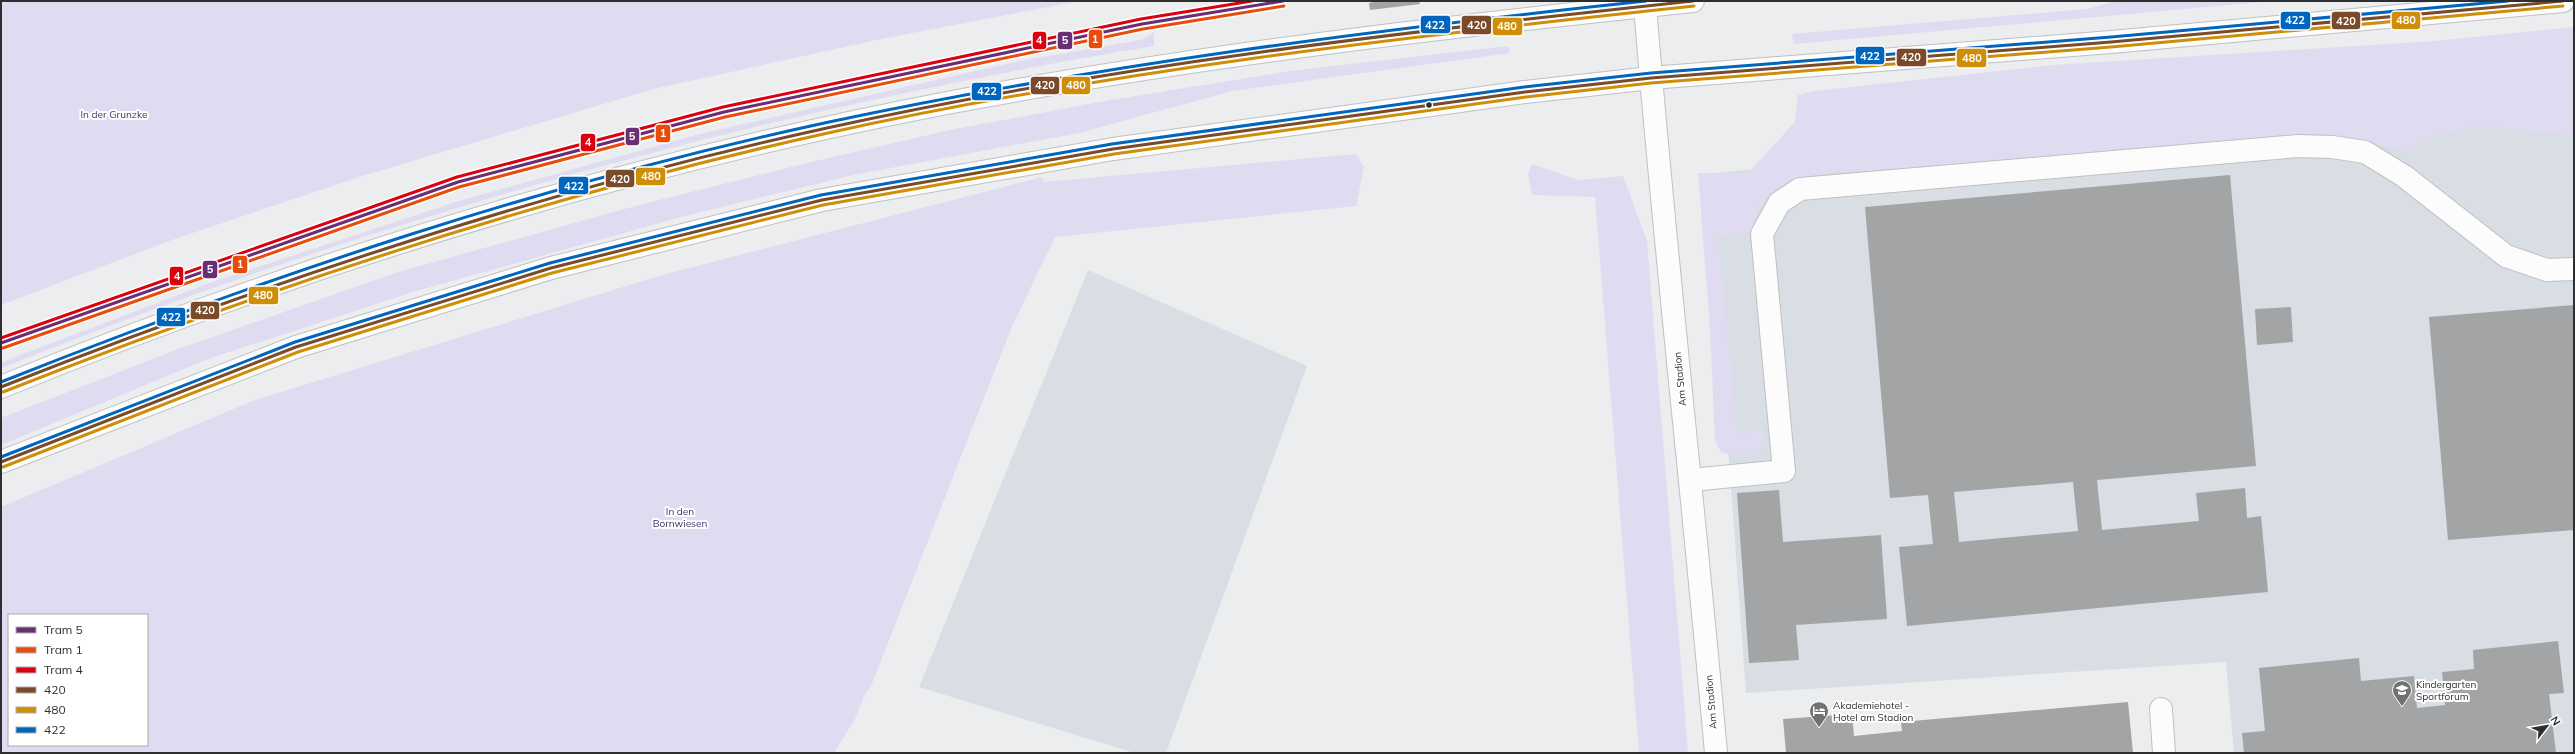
<svg xmlns="http://www.w3.org/2000/svg" width="2575" height="754" font-family="Mulish,sans-serif">
	<style>
		.built { fill: #d8dee3 }
		.green { fill: #dfdbf1; fill-rule: evenodd }
		.building { fill: #a3a4a5; fill-rule: evenodd }
		.lines { fill: none; stroke-linecap: round; stroke-linejoin: round }
		.service-casing { stroke: #bfc0c1; stroke-width: 24 }
		.minor-casing { stroke: #bfc0c1; stroke-width: 24 }
		.primary-casing { stroke: #bfc0c1; stroke-width: 24 }
		.service { stroke: #fcfcfd; stroke-width: 22 }
		.minor { stroke: #fcfcfd; stroke-width: 22 }
		.primary { stroke: #fcfcfd; stroke-width: 22 }
		.bus-1-casing { stroke: #fff; stroke-width: 6 }
		.bus-2-casing { stroke: #fff; stroke-width: 6 }
		.bus-3-casing { stroke: #fff; stroke-width: 6 }
		.bus-1 { stroke: #7a4b2a; stroke-width: 3 }
		.bus-2 { stroke: #cf8e09; stroke-width: 3 }
		.bus-3 { stroke: #0065bd; stroke-width: 3 }
		.tram-1-casing { stroke: #fff; stroke-width: 6 }
		.tram-2-casing { stroke: #fff; stroke-width: 6 }
		.tram-3-casing { stroke: #fff; stroke-width: 6 }
		.tram-1 { stroke: #6a2e74; stroke-width: 3 }
		.tram-2 { stroke: #e94c0a; stroke-width: 3 }
		.tram-3 { stroke: #da020e; stroke-width: 3 }
		.bus-dot { fill: #2d2e2f; stroke: #fff; stroke-width: 1.5 }
		.labels { text-anchor: middle; dominant-baseline: central; stroke-width: 4; stroke-linejoin: round; paint-order: stroke }
		.park-label { font-size: 10px; fill: #3d2e5f; stroke: #fff }
		.street-label { font-size: 10px; fill: #2d2e2f; stroke: #fff }
		.poi-label { font-size: 10px; fill: #2d2e2f; stroke: #fff; text-anchor: start }
		.line-badge { stroke: #fff; stroke-width: 1.5 }
		.badge-label { font-size: 11px; text-anchor: middle; font-weight: bold; fill: #fff }
	</style>
	<rect width="100%" height="100%" fill="#ebedef"/>
	<path class="built" d="M2574 82V753H2234L2226 662 1746 693 1708 174Z
		M1088 270 1307 366 1166 753H1135L919 687Z"/>
	<path class="green" d="M1 1H1079L881 39 653 89 359 177 169 241 1 305Z
		M2115 1H2273L1794 44 1792 34 2087 9Z
		M2574 27V135L2475 126 2421 140 2413 154 2333 133 2261 137 2114 157 1928 170 1838 171 1790 180 1769 195 1758 208 1755 232 1718 236 1737 433 1763 431 1762 447C1745 458 1741 458 1721 452L1715 441 1710 328 1698 173H1748L1795 122 1798 95 1814 91 2054 65 2435 41Z
		M1154 32V46C759 111 372 219 1 368V363L15 357 215 281 462 200 700 134 1019 61 1141 40Z
		M1508 46 1510 53 1232 91 1079 133 853 175 681 217 413 292 208 359 1 445V418L181 348 398 272 639 205 807 163 950 130 1105 101 1290 71Z
		M1356 154 1364 167 1356 206 1055 237 1011 329 871 686 865 694 855 719 834 753H1V507L255 400 662 275 1042 177 1044 182ZM9 615H147V745H9Z
		M1532 164 1578 180 1623 176 1647 241 1688 753H1639L1595 197 1532 195 1528 174Z"/>
	<path class="building" d="M1381 1H1419L1420 4 1370 10 1369 3Z
		M2230 175 2256 466 2097 480 2102 530 2199 521 2196 493 2245 488 2247 518 2261 516 2268 592 1907 626 1899 547 1933 544 1928 495 1890 498 1865 207ZM2073 482 2078 531 1959 542 1954 492Z
		M2574 305V530L2448 540 2429 317Z
		M2291 307 2293 342 2257 345 2255 309Z
		M1779 490 1783 542 1881 535 1887 619 1796 625 1799 660 1749 663 1737 493Z
		M2558 641 2564 693 2549 694 2556 753H2244L2242 733 2265 731 2259 668 2359 658 2361 681 2414 676 2417 708 2445 705 2442 672 2474 669 2473 650Z
		M2128 702 2133 753H1786L1783 719 1852 714 1854 736 1902 731 1901 722Z"/>
	<g class="lines">
		<defs>
			<path id="service" d="M1691 480 1784 471 1762 234 1779 203 1800 189 2298 146 2332 147 2365 152 2404 176 2506 256 2547 270 2574 269
				M2161 709 2164 753"/>
			<path id="minor" d="M1645 6C1665 255 1694 504 1716 753"/>
			<path id="primary" d="M1 387C305 263 625 165 947 103 1194 56 1443 27 1693 1
				M1 462 296 347 551 268 822 200 1113 149 1525 92 1651 78 2111 42 2563 1"/>
		</defs>
		<use href="#service" class="service-casing"/>
		<use href="#minor" class="minor-casing"/>
		<use href="#primary" class="primary-casing"/>
		<use href="#service" class="service"/>
		<use href="#minor" class="minor"/>
		<use href="#primary" class="primary"/>
		<defs>
			<path id="bus-1" d="M1 387C270 281 544 190 827 128 1112 65 1403 32 1693 1
				M1 462 296 347 551 268 822 200 1113 149 1525 92 1651 78 2111 42 2563 1"/>
			<path id="bus-2" d="M3 392C272 286 546 195 828 133 1113 70 1404 37 1694 6
				M3 467 298 352 552 273 823 205 1114 154 1526 97 1651 83 2111 47 2563 6"/>
			<path id="bus-3" d="M1 382C270 275 545 183 829 122 1098 65 1372 30 1646 1
				M1 457 295 342 550 263 821 195 1112 144 1524 87 1651 73 2111 37 2508 1"/>
		</defs>
		<use href="#bus-1" class="bus-1-casing"/>
		<use href="#bus-2" class="bus-2-casing"/>
		<use href="#bus-3" class="bus-3-casing"/>
		<use href="#bus-1" class="bus-1"/>
		<use href="#bus-2" class="bus-2"/>
		<use href="#bus-3" class="bus-3"/>
		<defs>
			<path id="tram-1" d="M1 343 458 182 724 112 1142 24 1283 1"/>
			<path id="tram-2" d="M3 348 459 187 725 117 1143 29 1284 6"/>
			<path id="tram-3" d="M1 338 457 177 723 107 1141 19 1252 1"/>
		</defs>
		<use href="#tram-1" class="tram-1-casing"/>
		<use href="#tram-2" class="tram-2-casing"/>
		<use href="#tram-3" class="tram-3-casing"/>
		<use href="#tram-1" class="tram-1"/>
		<use href="#tram-2" class="tram-2"/>
		<use href="#tram-3" class="tram-3"/>
	</g>
	<defs>
		<symbol id="school-pin" viewBox="-11 -11 22 30"><path d="M0 17L-7.5 6A9.5 9.5 0 1 1 7.5 6Z" fill="#707172" stroke="#fff"/><path d="M0-5L7-2L0 1L-7-2ZM-4 1L0 2.5L4 1V4Q0 6-4 4Z" fill="#fff"/></symbol>
		<symbol id="hotel-pin" viewBox="-11 -11 22 30"><path d="M0 17L-7.5 6A9.5 9.5 0 1 1 7.5 6Z" fill="#707172" stroke="#fff"/><path d="M-6-4.5h1.5V1H6V5H4.5V3h-9V5H-6ZM-4 0a1.8 1.8 0 1 1 3.6 0ZM.5 0V-2.5h3Q6-2.5 6 0Z" fill="#fff"/></symbol>
	</defs>
	<g fill-rule="evenodd">
		<use href="#school-pin" x="2391" y="679" width="22" height="30"/>
		<use href="#hotel-pin" x="1808" y="700" width="22" height="30"/>
	</g>
	<circle class="bus-dot" cx="1429" cy="105" r="3.5"/>
	<g class="labels">
		<g class="park-label">
			<text x="114" y="114">In der Grunzke</text>
			<text x="680" y="511">In den<tspan x="680" dy="12">Bornwiesen</tspan></text>
		</g>
		<g class="street-label">
			<text transform="translate(1680 379) rotate(-96)">Am Stadion</text>
			<text transform="translate(1711 702) rotate(-95)">Am Stadion</text>
		</g>
		<g class="poi-label">
			<text x="2416" y="684">Kindergarten<tspan x="2416" dy="12">Sportforum</tspan></text>
			<text x="1833" y="705">Akademiehotel -<tspan x="1833" dy="12">Hotel am Stadion</tspan></text>
		</g>
	</g>
	<g class="line-badge">
		<rect x="2391" y="11" width="30" height="19" rx="4" fill="#cf8e09"/>
		<rect x="2280" y="11" width="31" height="19" rx="4" fill="#0065bd"/>
		<rect x="2331" y="11" width="30" height="19" rx="4" fill="#7a4b2a"/>
		<rect x="1420" y="15" width="31" height="19" rx="4" fill="#0065bd"/>
		<rect x="1461" y="15" width="31" height="20" rx="4" fill="#7a4b2a"/>
		<rect x="1492" y="17" width="31" height="19" rx="4" fill="#cf8e09"/>
		<rect x="1088" y="29" width="15" height="20" rx="4" fill="#e94c0a"/>
		<rect x="1057" y="31" width="16" height="19" rx="4" fill="#6a2e74"/>
		<rect x="1032" y="31" width="15" height="19" rx="4" fill="#da020e"/>
		<rect x="1855" y="46" width="30" height="19" rx="4" fill="#0065bd"/>
		<rect x="1896" y="48" width="31" height="19" rx="4" fill="#7a4b2a"/>
		<rect x="1956" y="48" width="31" height="20" rx="4" fill="#cf8e09"/>
		<rect x="1030" y="76" width="30" height="19" rx="4" fill="#7a4b2a"/>
		<rect x="1061" y="76" width="30" height="19" rx="4" fill="#cf8e09"/>
		<rect x="971" y="82" width="31" height="19" rx="4" fill="#0065bd"/>
		<rect x="655" y="124" width="16" height="19" rx="4" fill="#e94c0a"/>
		<rect x="625" y="127" width="15" height="19" rx="4" fill="#6a2e74"/>
		<rect x="580" y="133" width="16" height="19" rx="4" fill="#da020e"/>
		<rect x="635" y="167" width="31" height="19" rx="4" fill="#cf8e09"/>
		<rect x="605" y="169" width="30" height="19" rx="4" fill="#7a4b2a"/>
		<rect x="558" y="176" width="31" height="19" rx="4" fill="#0065bd"/>
		<rect x="232" y="255" width="16" height="19" rx="4" fill="#e94c0a"/>
		<rect x="202" y="260" width="16" height="19" rx="4" fill="#6a2e74"/>
		<rect x="169" y="266" width="15" height="20" rx="4" fill="#da020e"/>
		<rect x="248" y="286" width="31" height="19" rx="4" fill="#cf8e09"/>
		<rect x="190" y="301" width="30" height="19" rx="4" fill="#7a4b2a"/>
		<rect x="156" y="307" width="30" height="20" rx="4" fill="#0065bd"/>
	</g>
	<g class="badge-label">
		<text x="2406" y="24">480</text>
		<text x="2295" y="24">422</text>
		<text x="2346" y="25">420</text>
		<text x="1435" y="29">422</text>
		<text x="1477" y="29">420</text>
		<text x="1507" y="30">480</text>
		<text x="1095" y="43">1</text>
		<text x="1065" y="44">5</text>
		<text x="1039" y="44">4</text>
		<text x="1870" y="60">422</text>
		<text x="1911" y="61">420</text>
		<text x="1972" y="62">480</text>
		<text x="1045" y="89">420</text>
		<text x="1076" y="89">480</text>
		<text x="987" y="95">422</text>
		<text x="663" y="137">1</text>
		<text x="632" y="140">5</text>
		<text x="588" y="146">4</text>
		<text x="651" y="180">480</text>
		<text x="620" y="183">420</text>
		<text x="574" y="190">422</text>
		<text x="240" y="268">1</text>
		<text x="210" y="273">5</text>
		<text x="177" y="280">4</text>
		<text x="263" y="299">480</text>
		<text x="205" y="314">420</text>
		<text x="171" y="321">422</text>
	</g>
	<rect width="2575" height="754" fill="none" stroke="#2d2e2f" stroke-width="4"/>
	<rect x="8" y="614" width="140" height="132" fill="#ffffff" stroke="#ababac"/>
	<rect x="16" y="627" width="20" height="6" fill="#6a2e74" stroke="#ababac"/>
	<text x="44" y="634" font-size="12" fill="#2d2e2f">Tram 5</text>
	<rect x="16" y="647" width="20" height="6" fill="#e94c0a" stroke="#ababac"/>
	<text x="44" y="654" font-size="12" fill="#2d2e2f">Tram 1</text>
	<rect x="16" y="667" width="20" height="6" fill="#da020e" stroke="#ababac"/>
	<text x="44" y="674" font-size="12" fill="#2d2e2f">Tram 4</text>
	<rect x="16" y="687" width="20" height="6" fill="#7a4b2a" stroke="#ababac"/>
	<text x="44" y="694" font-size="12" fill="#2d2e2f">420</text>
	<rect x="16" y="707" width="20" height="6" fill="#cf8e09" stroke="#ababac"/>
	<text x="44" y="714" font-size="12" fill="#2d2e2f">480</text>
	<rect x="16" y="727" width="20" height="6" fill="#0065bd" stroke="#ababac"/>
	<text x="44" y="734" font-size="12" fill="#2d2e2f">422</text>
	<g transform="translate(2547 726) rotate(59)" stroke="#ffffff" stroke-width="3" paint-order="stroke">
	<path d="M0-3L7 15L0 10L-7 15Z" fill="#2d2e2f"/>
	<text y="-6" font-size="11" font-weight="bold" text-anchor="middle" fill="#2d2e2f">N</text>
	</g>
</svg>
